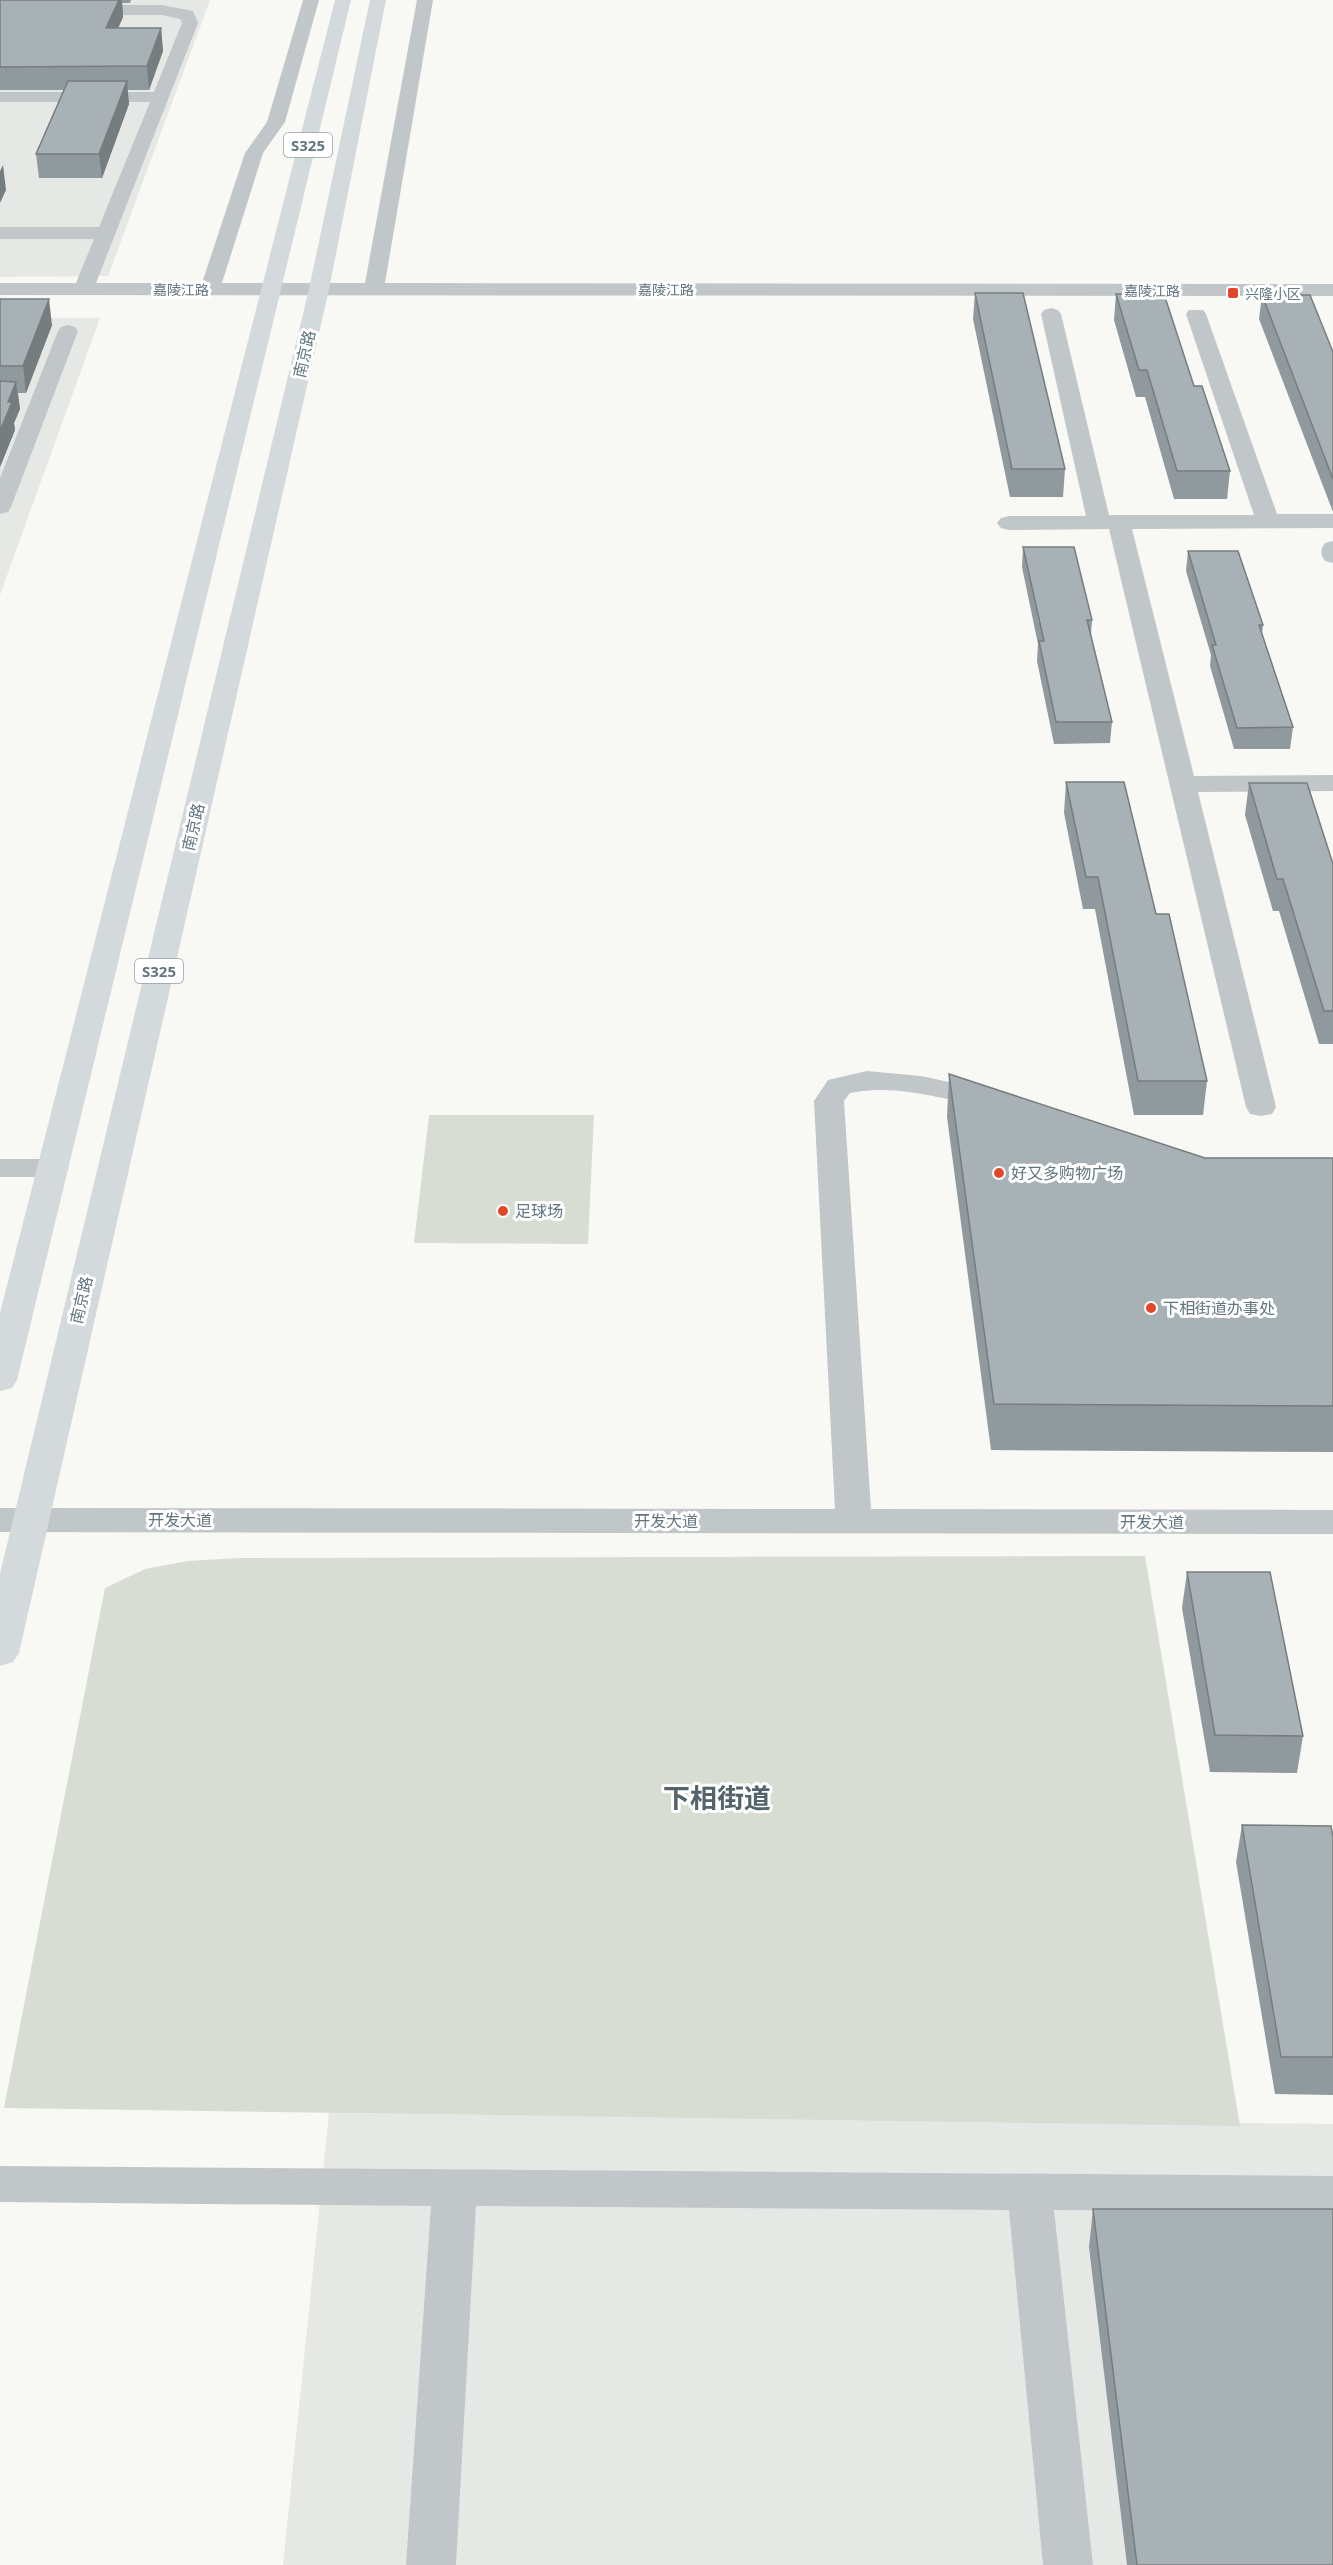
<svg xmlns="http://www.w3.org/2000/svg" width="1333" height="2565" font-family="'Open Sans','Noto Sans SC',sans-serif">
	<style>
		.built { fill: #e6e8e6 }
		.green { fill: #d8ddd4 }
		.lines { fill: none; stroke-linecap: round; stroke-linejoin: round }
		.minor { fill: #c1c6c9; fill-rule: evenodd }
		.major { fill: #d4d9dc; fill-rule: evenodd }
		.wall { fill: #90999d }
		.shaded-wall { fill: #767d7f }
		.building { fill: #a8b2b6; stroke: #767d7f; stroke-width: 1.5 }
		.poi-dot { fill: #e3472b; stroke: #fff; stroke-width: 2 }
		.labels { text-anchor: middle; dominant-baseline: central; stroke-width: 6; stroke-linejoin: round; paint-order: stroke }
		.far-street-label { font-size: 14px; fill: #637680; stroke: #fff }
		.far-poi-label { font-size: 14px; fill: #637680; stroke: #fff; text-anchor: start }
		.shield { fill: #fff; stroke: #929fa6; stroke-width: 1.5 }
		.shield-label { font-size: 15px; font-weight: bold; fill: #637680 }
		.street-label { font-size: 16px; fill: #637680; stroke: #fff }
		.poi-label { font-size: 16px; fill: #637680; stroke: #fff; text-anchor: start }
		.near-district-label { font-size: 27px; font-weight: bold; fill: #55636b; stroke: #fff }
	</style>
	<rect width="100%" height="100%" fill="#f8f8f5"/>
	<path class="built" d="M0 0H210L108 276 0 277Z
		M0 318H100L0 595Z
		M329 2113 1333 2124V2565H283Z"/>
	<path class="green" d="M429 1115H594L588 1244 414 1243Z
		M1145 1556 1240 2126 4 2108 105 1588 145 1569 187 1561 239 1558Z"/>
	<g class="lines">
		<path class="minor" d="M303 0H319L285 122 263 153 222 283H365L417 0H433L385 283 1333 284V296L0 295V283H76L94 239H0V227H99L150 102H0V92H154L182 23 180 19 162 15H0V5H162L193 11 198 23 96 283H202L245 153 267 122Z
			M1051 308 1058 310 1061 314 1109 515H1254L1186 314 1189 310H1203L1206 314 1277 514H1333V528L1132 529 1194 776 1333 775V791L1198 792 1276 1107 1272 1114 1261 1116 1250 1114 1246 1107 1109 529 1009 530 1001 528 997 523 1001 518 1009 516H1086L1041 314 1044 310Z
			M68 325 75 327 78 331 11 507 8 512 0 514V478L58 331 61 327Z
			M1333 541V563L1325 561C1320 554 1320 550 1325 543Z
			M867 1071 921 1076 1004 1094 1008 1100 1004 1106 993 1109C948 1100 896 1083 850 1093L844 1101 871 1509 1333 1510V1534L0 1532V1508L835 1509 814 1101 828 1080Z
			M0 1159H53L64 1161 69 1168 64 1175 53 1177H0Z
			M0 2166 1333 2176V2212L1054 2210 1093 2565H1043L1009 2210 476 2206 456 2565H406L431 2206 0 2202Z"/>
		<path class="major" d="M335 0H351L17 1380 12 1388 0 1391V1313Z
			M370 0H386L329 289 19 1653 13 1662 0 1666V1574L309 289Z"/>
	</g>
	<path class="wall" d="M0 0H131L130 3H122L123 17 118 28H161L163 51 149 90H127L129 104 102 178H39L36 154 64 90H0Z
		M975 293 1065 469 1063 497H1010L973 319Z
		M1116 294 1194 386 1230 471 1227 499H1174L1145 397H1136L1114 320Z
		M1262 295 1333 352V512L1259 319Z
		M0 299 52 325 26 393H18L20 409 14 423 15 430 0 467Z
		M1023 547 1092 620 1091 634 1112 722 1110 743 1054 744 1037 661 1038 644 1022 567Z
		M1188 551 1263 625 1262 635 1293 727 1290 749H1234L1210 666 1211 655 1186 571Z
		M1066 782 1156 914 1207 1081 1203 1115H1134L1095 909H1083L1064 813Z
		M1249 783 1333 864V1044H1319L1279 911H1273L1245 815Z
		M949 1074 1205 1158H1333V1452L991 1450 947 1117Z
		M1187 1572 1303 1736 1297 1773 1210 1772 1182 1608Z
		M1242 1825 1333 1837V2095L1275 2094 1236 1862Z
		M1093 2209 1333 2565H1127L1089 2247Z"/>
	<path class="shaded-wall" d="M119 0H122L123 17 108 51 106 28Z
		M161 28 163 51 149 90 147 66Z
		M127 81 129 104 102 178 99 154Z
		M3 165 6 190 0 203V171Z
		M49 299 52 325 26 393 23 366Z
		M16 382 20 409 14 423 15 430 0 467V431L8 402Z"/>
	<path class="building" d="M0 0H119L106 28H161L147 66 0 67Z
		M68 81H127L99 154H36Z
		M975 293H1023L1065 469H1012Z
		M1116 294H1164L1194 386H1202L1230 471H1177L1147 370H1139Z
		M1262 295H1310L1333 352V479Z
		M0 299H49L23 366H0Z
		M0 381 16 382 8 402H12L0 431Z
		M1023 547H1074L1092 620H1087L1112 722H1056L1039 641H1044Z
		M1188 551H1238L1263 625H1259L1293 727 1237 728 1212 645H1216Z
		M1066 782H1124L1156 914H1169L1207 1081H1138L1098 877H1086Z
		M1249 783H1307L1333 864V1011H1324L1283 879H1277Z
		M949 1074 1205 1158H1333V1406L994 1404Z
		M1187 1572H1270L1303 1736 1215 1735Z
		M1242 1825 1331 1826 1333 1837V2057H1281Z
		M1093 2209H1333V2565H1137Z"/>
	<g class="poi-dot">
		<rect x="1227" y="287" width="12" height="12" rx="3"/>
		<circle cx="999" cy="1173" r="6"/>
		<circle cx="503" cy="1211" r="6"/>
		<circle cx="1151" cy="1308" r="6"/>
	</g>
	<g class="labels">
		<g class="far-street-label">
			<text x="181" y="289">嘉陵江路</text>
			<text x="666" y="289">嘉陵江路</text>
			<text x="1152" y="290">嘉陵江路</text>
		</g>
		<g class="far-poi-label">
			<text x="1245" y="293">兴隆小区</text>
		</g>
		<g class="shield">
			<rect x="284" y="133" width="48" height="24" rx="4.5"/>
			<rect x="135" y="959" width="48" height="24" rx="4.5"/>
		</g>
		<g class="shield-label">
			<text x="308" y="145">S325</text>
			<text x="159" y="971">S325</text>
		</g>
		<g class="street-label">
			<text transform="translate(304 354) rotate(-77)">南京路</text>
			<text transform="translate(193 827) rotate(-77)">南京路</text>
			<text transform="translate(81 1300) rotate(-77)">南京路</text>
			<text x="180" y="1520">开发大道</text>
			<text x="666" y="1521">开发大道</text>
			<text x="1152" y="1522">开发大道</text>
		</g>
		<g class="poi-label">
			<text x="1011" y="1173">好又多购物广场</text>
			<text x="515" y="1211">足球场</text>
			<text x="1163" y="1308">下相街道办事处</text>
		</g>
		<g class="near-district-label">
			<text x="717" y="1797">下相街道</text>
		</g>
	</g>
</svg>
